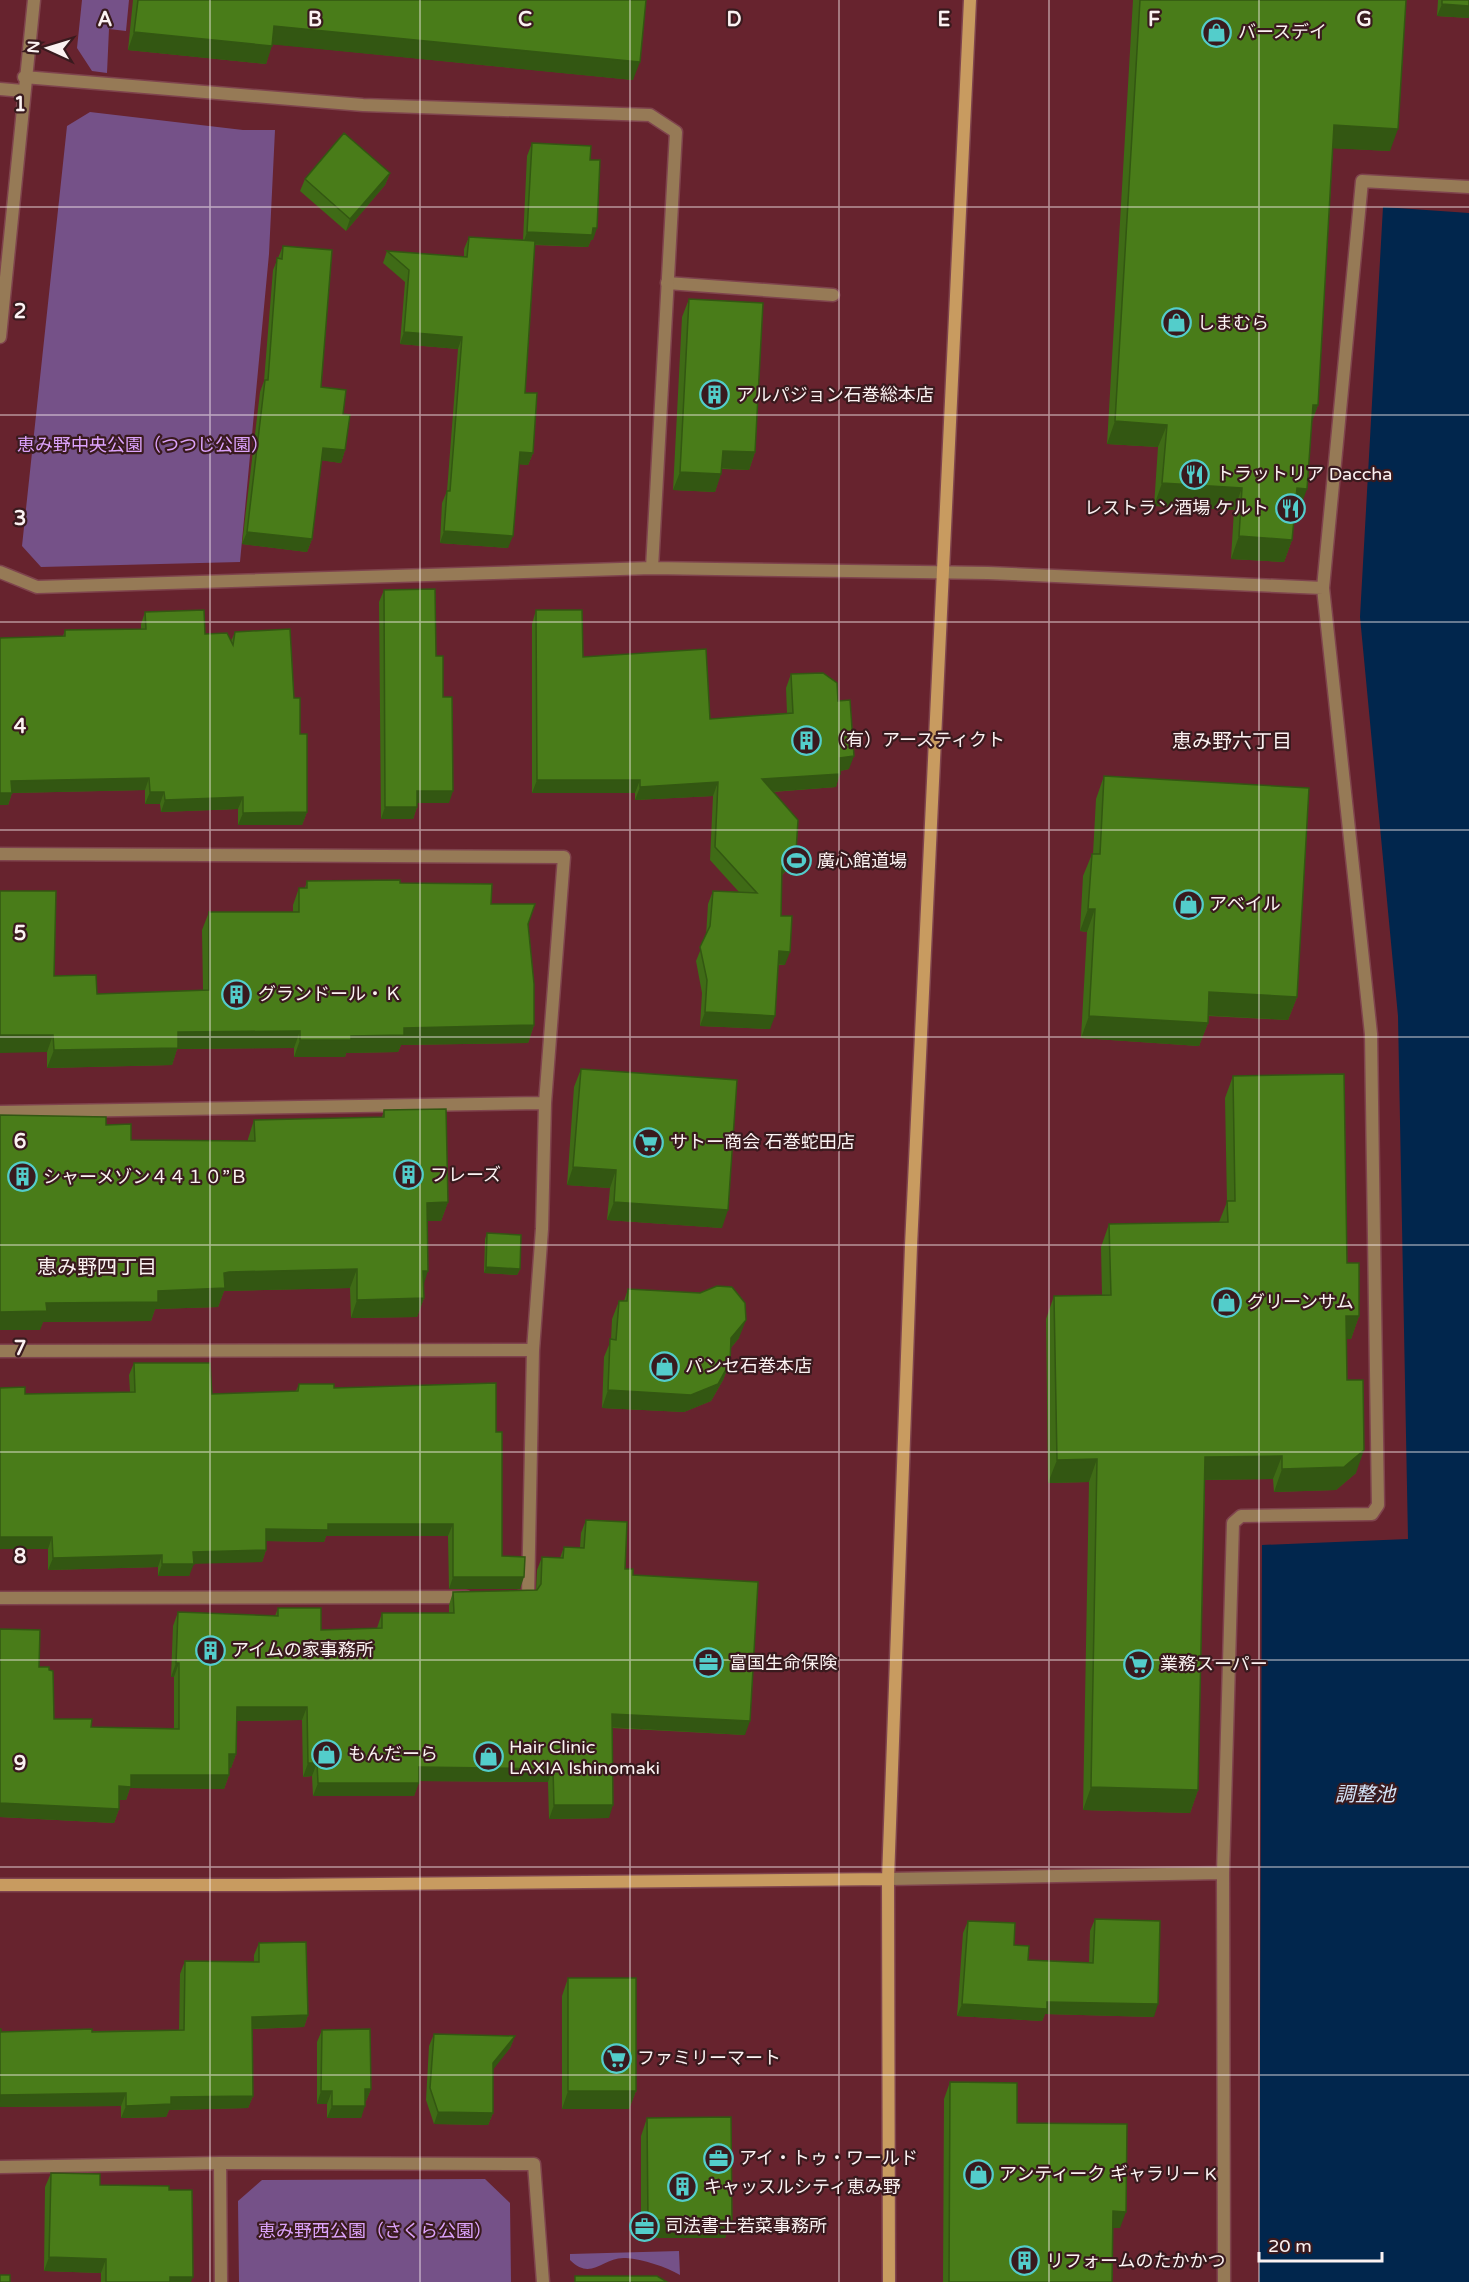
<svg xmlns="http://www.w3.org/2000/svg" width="1469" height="2282" font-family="'Varela Round','Noto Sans JP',sans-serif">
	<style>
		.green { fill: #755188 }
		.water { fill: #01264d }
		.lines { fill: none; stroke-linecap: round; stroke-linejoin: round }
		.lane-casing { stroke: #7f444d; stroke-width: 15 }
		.street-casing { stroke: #7f444d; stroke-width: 15 }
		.secondary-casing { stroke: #7f444d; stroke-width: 15 }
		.lane { stroke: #967a56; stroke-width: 12 }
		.street { stroke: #967a56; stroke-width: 12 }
		.secondary { stroke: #c89b60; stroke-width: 12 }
		.wall { fill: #3f6b16 }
		.shaded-wall { fill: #335712 }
		.building { fill: #497c19; stroke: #335712; stroke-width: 1.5 }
		.grid { fill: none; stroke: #fbf2f2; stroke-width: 1.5; stroke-opacity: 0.55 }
		.labels { text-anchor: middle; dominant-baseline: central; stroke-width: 4.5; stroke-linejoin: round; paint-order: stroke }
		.poi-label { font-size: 18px; fill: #fbf2f2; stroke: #391a1e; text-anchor: start }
		.park-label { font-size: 18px; fill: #dca3fb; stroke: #391a1e }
		.neighbourhood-label { font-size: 20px; fill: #fbf2f2; stroke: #391a1e }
		.water-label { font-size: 20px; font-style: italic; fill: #d4e5fa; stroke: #391a1e }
		.grid-label { font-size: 20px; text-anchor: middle; font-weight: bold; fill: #fbf2f2; stroke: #391a1e; stroke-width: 4.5; stroke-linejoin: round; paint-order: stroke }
	</style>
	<rect width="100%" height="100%" fill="#67232e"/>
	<path class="green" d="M82 0H129L126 31 109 29 107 73 92 71 77 48Z
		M90 112 243 130H275L269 254 240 562 41 567 22 546 67 126Z
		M485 2179 510 2203 511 2282H239L238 2201 262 2180Z
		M679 2251 680 2275C666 2267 643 2259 626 2258 603 2256 592 2282 570 2260V2254Z"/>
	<path class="water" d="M1383 207 1469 213V2282H1259L1262 1545 1408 1539 1398 1016 1360 617Z"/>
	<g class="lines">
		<defs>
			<path id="lane" d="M0 89 23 91
				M667 283 833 295"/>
			<path id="street" d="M24 77 363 105 650 115 676 132 652 568
				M0 337 34 0
				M0 572 37 587 652 568 988 573 1323 588
				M0 854 564 857 545 1103 542 1229 533 1350 528 1597H519
				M0 1112 545 1103
				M0 1351 533 1350
				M0 1598 466 1597
				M888 1879 1223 1873
				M220 2163 221 2282
				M0 2167 220 2163 534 2164 543 2282
				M1224 2282 1223 1873 1233 1523 1241 1516 1372 1514 1378 1505 1371 1034 1323 588 1362 181 1469 187"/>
			<path id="secondary" d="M0 1885H276L888 1879
				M889 2282 888 1879 911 1246 970 0"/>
		</defs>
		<use href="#lane" class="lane-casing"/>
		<use href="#street" class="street-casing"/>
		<use href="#secondary" class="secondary-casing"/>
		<use href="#lane" class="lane"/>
		<use href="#street" class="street"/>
		<use href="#secondary" class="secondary"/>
	</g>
	<path class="wall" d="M133 0H646L633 80 272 44 266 64 128 50Z
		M1133 0H1406L1390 151 1333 148 1318 405 1312 421 1299 511 1295 510 1292 540 1284 562 1231 559 1234 510 1154 506 1158 447 1107 444Z
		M1438 0H1469V18L1437 16Z
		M532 143 590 160 593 240H591L588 247 534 245 525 393 533 453 528 465 519 464 508 548 440 543 442 503 447 491 458 349 400 344 405 282 383 263 387 251 464 257V249L469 237 523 240 527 156Z
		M390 173 385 185 346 231 300 191 305 179Z
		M283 246 321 387 343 414 345 450 341 463 321 460 312 539 307 552 242 544 260 392 264 381 273 270Z
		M689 299 755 452 749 470 722 469 715 492 673 490 682 317Z
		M384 590 436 656 443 697 449 803H417V807L413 819H381L379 602Z
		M536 610 583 657 710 719 787 713 786 688 791 674 838 701 849 769 840 771 836 787 773 792 796 852 791 866 782 875 781 916 785 965H778L770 1029 700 1026 702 993 696 961 706 936 708 904 713 891 739 892 710 860 713 796 635 800V793H532V624Z
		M145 612 205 634 231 641 235 632 294 698 300 734 307 812 302 825H238V809L161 812 160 804H145V790L12 793 8 805H0V638L63 636 65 630 141 629V624Z
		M1104 776 1297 997 1288 1020 1208 1016V1023L1199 1046 1081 1038 1087 932 1080 931 1083 876 1092 854H1093L1096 799Z
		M307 881 400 883 491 904 528 924 534 1025 528 1043 401 1045 398 1052 346 1053 345 1057H294V1048L177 1049 172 1065 47 1068V1052L54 976 97 994 203 990 202 930 209 912H293V905L299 888H305Z
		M581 1069 722 1228 607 1220 610 1188 567 1185 574 1087Z
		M1233 1076 1347 1263 1359 1316 1351 1339H1346L1347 1380 1356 1473 1336 1490 1274 1492 1273 1479 1205 1480 1198 1790 1190 1813 1083 1810 1089 1482 1048 1483 1046 1319 1054 1296 1102 1295 1101 1247 1109 1224 1219 1222 1227 1202 1225 1098Z
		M384 1110 448 1202 441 1221H428L423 1285 424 1298 417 1317 351 1318 350 1288 224 1291 218 1307 155 1309 151 1321 43 1322 40 1330 106 1125 131 1140 248 1141V1139L254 1120 382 1117Z
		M487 1233 520 1269 517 1275 484 1273 485 1239Z
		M628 1289 739 1338 730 1349V1362L723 1380 711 1401 684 1412 602 1408 604 1357 611 1340 612 1319 619 1301H624Z
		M134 1363 212 1394 296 1391 299 1384 334 1388 496 1432 502 1556 520 1589H449L448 1536H326L324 1542 266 1541V1550L262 1562 193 1563 189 1576H158V1567L48 1570V1549H0V1388L25 1394 130 1392 129 1375Z
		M586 1520 625 1569 633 1575 745 1735 612 1728 609 1818 549 1819 548 1782 419 1781 414 1796H313L312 1776 303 1777 302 1720 237 1721 236 1754 231 1768H229V1775L224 1789 130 1788 126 1800H119V1809L114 1823 0 1817V1629L39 1667 49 1670 54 1719 91 1727 174 1728V1677H171L173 1626 178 1612 275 1616 278 1608 321 1630 377 1628 382 1613H449V1605L453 1592 536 1590 537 1570 542 1557 560 1558 564 1547H580L581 1533Z
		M1095 1919 1154 2017 1045 2014 1042 2021 957 2016 963 1933 968 1921 1014 1945 1028 1960 1089 1963 1090 1931Z
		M259 1943 308 2015 304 2027 252 2029 253 2096 248 2108 169 2110 166 2117 121 2118V2106L0 2107V2029L1 2032 179 2030 180 1974 185 1961 254 1962V1955Z
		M568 1978 636 2091 629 2109H562V1996Z
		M322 2030 371 2089 366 2101H365L361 2118H327V2104H317V2042Z
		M434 2034 515 2036 510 2048 493 2069V2113L488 2125 434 2124 426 2100 429 2046Z
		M950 2082 1017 2123 1120 2228H1113L1112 2282H943L944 2099Z
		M647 2118 732 2220 725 2238H641V2136Z
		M51 2173 100 2185 169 2190 191 2282H101V2273L44 2271 45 2187Z"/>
	<path class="shaded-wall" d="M1442 4 1469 6V18L1437 16Z
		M274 26 640 62 633 80 268 44Z
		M134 32 272 46 266 64 128 50Z
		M1334 125 1398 129 1390 151 1326 148Z
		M390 173 385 185 346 231 350 219Z
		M593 228H597L593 240H591L588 247 523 244 527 232Z
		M404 332 462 337 458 349 400 344Z
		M1313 405H1318L1310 427Z
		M1115 421 1167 425 1158 447 1107 444Z
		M323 448 345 450 341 463 318 460Z
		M723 451 755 452 749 470 717 468Z
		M520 452 533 453 528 465 515 464Z
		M680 472 721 474 715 492 673 490Z
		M1162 483 1242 488 1234 510 1154 506Z
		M1297 488 1307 489 1299 511 1289 510Z
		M444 531 513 536 508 548 440 543Z
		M247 532 312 539 307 552 242 544Z
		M1239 536 1292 540 1284 562 1231 559Z
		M854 756 849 769 835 772 840 758Z
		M840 774 836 787 757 793 762 779Z
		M149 778 145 790 12 793 8 805H0V793L11 781Z
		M537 780H640L635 793H532Z
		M718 782 713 796 635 800 640 787Z
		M417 791H453L449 803H413Z
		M150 792H164L160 804H145Z
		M243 797 238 809 161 812 165 800Z
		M385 807H417L413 819H381Z
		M307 812 302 825H238L243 813Z
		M796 852 791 866 777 879 782 866Z
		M1088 909H1095L1087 932 1080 931Z
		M779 951 790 952 785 965 774 964Z
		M1209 992 1297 997 1288 1020 1201 1015Z
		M705 1012 775 1016 770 1029 700 1026Z
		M1089 1016 1208 1023 1199 1046 1081 1038Z
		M534 1025 528 1043 401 1045 398 1052 346 1053 345 1057H294L300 1040 351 1036 404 1028Z
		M300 1031 294 1048 177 1049 172 1065 47 1068 54 1050 178 1032Z
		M0 1035H53L47 1052 0 1053Z
		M573 1167 616 1170 610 1188 567 1185Z
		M448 1202 441 1221H421L427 1203Z
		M614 1202 728 1210 722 1228 607 1220Z
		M486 1267 520 1269 517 1275 484 1273Z
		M357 1269 350 1288 224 1291 218 1307 155 1309 151 1321 43 1322 40 1330H0V1312L46 1303 158 1291 229 1272Z
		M423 1271H428L422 1290Z
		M424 1298 417 1317 351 1318 357 1300Z
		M1346 1316H1359L1351 1339H1338Z
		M746 1320 739 1338 724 1356 731 1338Z
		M730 1362 723 1380 711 1401 684 1412 602 1408 608 1390Z
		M1364 1450 1356 1473 1336 1490 1274 1492 1282 1469Z
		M1282 1456 1273 1479 1197 1480 1205 1457Z
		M1097 1459 1089 1482 1048 1483 1057 1460Z
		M328 1524H453L448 1536H326L324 1542 262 1541 266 1529Z
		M0 1537H52L48 1549H0Z
		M266 1550 262 1562 189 1564 193 1552Z
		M162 1555 158 1567 48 1570 53 1558Z
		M162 1564H194L189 1576H158Z
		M453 1577H524L520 1589H449Z
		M176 1663H179L174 1677H171Z
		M237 1707H307L302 1720 232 1721Z
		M612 1714 750 1721 745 1735 607 1727Z
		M229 1754H236L231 1768H224Z
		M308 1763H317L312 1776 303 1777Z
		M419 1767 553 1769 548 1782 414 1781Z
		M131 1775H229L224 1789 130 1788 126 1800H114L119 1786Z
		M318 1783H419L414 1796H313Z
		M1091 1787 1198 1790 1190 1813 1083 1810Z
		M0 1803 119 1809 114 1823 0 1817Z
		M554 1805H613L609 1818 549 1819Z
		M1047 2002 1158 2004 1154 2017 1045 2014 1042 2021 957 2016 962 2004Z
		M308 2015 304 2027 248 2029 252 2017Z
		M515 2036 510 2048 489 2075 493 2063Z
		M365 2089H371L366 2101H361Z
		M321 2091H332L327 2104H317Z
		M568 2091H636L629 2109H562Z
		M126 2093 121 2106 0 2107V2095Z
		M253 2096 248 2108 169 2110 166 2117 121 2118 126 2106 171 2097Z
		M332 2106H365L361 2118H327Z
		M438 2112 493 2113 488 2125 434 2124Z
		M1113 2211 1126 2212 1120 2228H1107Z
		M648 2220H732L725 2238H641Z
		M49 2257 106 2259 101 2273 44 2271Z
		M170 2277H193L191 2282H169Z"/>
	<path class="building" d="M138 0H646L640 62 274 26 272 46 134 32Z
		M1140 0H1406L1398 129 1334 125 1318 405H1313L1307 489 1297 488 1292 540 1239 536 1242 488 1162 483 1167 425 1115 421Z
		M1442 0H1469V6L1442 4Z
		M344 133 390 173 350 219 305 179Z
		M532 143 591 146 590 160H600L597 228H593L592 235 527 232Z
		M469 237 535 241 525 393H537L533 453 520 452 513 536 444 531 447 491H450L462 337 404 332 409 270 387 251 467 257Z
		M283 246 332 250 321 387 346 390 343 414 350 415 345 450 323 448 312 539 247 532 265 380H268L277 258 282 259Z
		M689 299 763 303 755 452 723 451 721 474 680 472Z
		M435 589 436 656H443V697H452L453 791H417V807H385L384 590Z
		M204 610 205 634 227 633 233 645 235 632 290 629 294 698H300V734H307V812L243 813V797L165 800 164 792H150L149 778 11 781 12 793H0V638L65 636V630L146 629 145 612Z
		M536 610H582L583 657 706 649 710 719 793 713 791 674 823 673 837 683 838 701 850 700 854 756 840 758V774L762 779 798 820 796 852 782 866 781 916H792L790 952 779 951 775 1016 705 1012 707 980 700 947 710 926 713 891 757 893 715 847 718 782 640 787V780H537Z
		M1104 776 1309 788 1297 997 1209 992 1208 1023 1089 1016 1095 909H1088L1092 854H1100Z
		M400 880V883L492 884 491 904H535L528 924 534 984V1025L404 1028V1035L351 1036V1040H300V1031L178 1032V1048L54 1050 53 1035H0V891H56L54 976 96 975 97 994 209 990V912H299V888H307V881Z
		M581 1069 737 1080 728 1210 614 1202 616 1170 573 1167Z
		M1344 1074 1347 1263H1359V1316H1346L1347 1380H1363L1364 1450 1344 1467 1282 1469V1456L1205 1457 1198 1790 1091 1787 1097 1459 1057 1460 1054 1296 1111 1295 1109 1224 1228 1222 1227 1201H1235L1233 1076Z
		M446 1109 448 1202 427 1203 428 1271H423L424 1298 357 1300V1269L229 1272 224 1273 225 1288 158 1291V1302L46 1303 47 1311 0 1312V1115L106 1117V1125L131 1124V1140L255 1141 254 1120 384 1117V1110Z
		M487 1233 521 1235 520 1269 486 1267Z
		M717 1286 732 1287 745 1303 746 1320 731 1338 730 1362 718 1384 691 1395 608 1390 610 1339 616 1340 619 1301H627L628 1289 700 1293Z
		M134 1363H210L212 1394 298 1391 299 1384H334V1388L496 1383V1432H502V1556L525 1557 524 1577H453V1524H328V1530L266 1529V1550L193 1552 194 1564H162V1555L53 1558 52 1537H0V1388L25 1387V1394L135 1392Z
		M586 1520 627 1522 625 1569H633V1575L758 1582 750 1721 612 1714 613 1805H554L553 1769 419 1767V1783H318L317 1763H308L307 1707H237L236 1754H229V1775H131V1787L119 1786V1809L0 1803V1629L40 1630 39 1667H49V1670L53 1671 54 1719H92L91 1727 179 1729V1663H176L178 1612 278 1616V1608H321V1630L382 1628V1613H454L453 1592 537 1590 541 1584 542 1557 563 1558 564 1547 584 1548Z
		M1095 1919 1160 1921 1158 2004 1047 2002V2009L962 2004 968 1921 1015 1923 1014 1945 1029 1946 1028 1960 1093 1963Z
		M306 1942 308 2015 252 2017 253 2096 171 2097V2104L126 2106V2093L0 2095V2102V2029H1V2032L92 2029V2032L184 2030 185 1961 259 1962V1943Z
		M568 1978H636V2091H568Z
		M370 2029 371 2089H365V2106H332V2091H321L322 2030Z
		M434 2034 515 2036 493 2063V2113L438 2112 430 2088Z
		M950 2082 1017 2083V2123L1127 2124 1126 2212 1113 2211 1112 2282H949Z
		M731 2117 732 2220H648L647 2118Z
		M51 2173 100 2174V2185L169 2186V2190H192L193 2277H170V2282H106V2259L49 2257Z
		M0 2275H10V2282H0Z
		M575 2276H657L667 2282H575Z"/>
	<path class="grid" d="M210 0V2282M420 0V2282M630 0V2282M839 0V2282M1049 0V2282M1259 0V2282M0 207H1469M0 415H1469M0 622H1469M0 830H1469M0 1037H1469M0 1245H1469M0 1452H1469M0 1660H1469M0 1867H1469M0 2075H1469"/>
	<defs>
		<symbol id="shop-ring" viewBox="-11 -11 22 22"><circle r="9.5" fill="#391a1e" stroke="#53cdcb" stroke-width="1.5"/><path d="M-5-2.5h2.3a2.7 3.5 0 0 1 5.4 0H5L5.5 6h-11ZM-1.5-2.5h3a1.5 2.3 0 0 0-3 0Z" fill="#53cdcb"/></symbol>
		<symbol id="building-ring" viewBox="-11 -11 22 22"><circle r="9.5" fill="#391a1e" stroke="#53cdcb" stroke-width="1.5"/><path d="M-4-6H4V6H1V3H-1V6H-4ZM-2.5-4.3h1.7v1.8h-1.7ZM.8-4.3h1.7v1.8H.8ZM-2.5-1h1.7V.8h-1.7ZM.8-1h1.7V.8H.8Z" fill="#53cdcb"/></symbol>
		<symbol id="restaurant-ring" viewBox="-11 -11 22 22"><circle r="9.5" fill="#391a1e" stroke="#53cdcb" stroke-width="1.5"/><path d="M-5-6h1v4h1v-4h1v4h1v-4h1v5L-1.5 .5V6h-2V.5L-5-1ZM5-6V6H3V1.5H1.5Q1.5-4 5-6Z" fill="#53cdcb"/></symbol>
		<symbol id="stadium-ring" viewBox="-11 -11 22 22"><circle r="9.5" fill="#391a1e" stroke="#53cdcb" stroke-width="1.5"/><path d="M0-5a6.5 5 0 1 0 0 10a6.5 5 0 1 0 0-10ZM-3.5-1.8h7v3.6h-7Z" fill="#53cdcb"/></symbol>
		<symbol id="supermarket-ring" viewBox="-11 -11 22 22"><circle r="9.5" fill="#391a1e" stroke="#53cdcb" stroke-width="1.5"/><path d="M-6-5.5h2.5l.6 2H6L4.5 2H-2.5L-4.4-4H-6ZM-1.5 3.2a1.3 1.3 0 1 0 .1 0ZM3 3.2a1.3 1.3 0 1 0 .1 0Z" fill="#53cdcb"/></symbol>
		<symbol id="office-ring" viewBox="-11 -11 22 22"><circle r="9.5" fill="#391a1e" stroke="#53cdcb" stroke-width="1.5"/><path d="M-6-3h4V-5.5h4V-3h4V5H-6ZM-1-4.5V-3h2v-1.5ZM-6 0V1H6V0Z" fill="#53cdcb"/></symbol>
	</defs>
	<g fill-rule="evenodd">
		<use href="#shop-ring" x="1200" y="16" width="33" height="33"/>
		<use href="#shop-ring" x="1160" y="306" width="33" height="33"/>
		<use href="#building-ring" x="698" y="378" width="33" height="33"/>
		<use href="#restaurant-ring" x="1178" y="458" width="33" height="33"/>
		<use href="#restaurant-ring" x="1274" y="492" width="33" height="33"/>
		<use href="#building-ring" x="790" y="724" width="33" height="33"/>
		<use href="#stadium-ring" x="780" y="844" width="33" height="33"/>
		<use href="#shop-ring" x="1172" y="888" width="33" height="33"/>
		<use href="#building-ring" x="220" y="978" width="33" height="33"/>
		<use href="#supermarket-ring" x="632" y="1126" width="33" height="33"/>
		<use href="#building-ring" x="392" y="1158" width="33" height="33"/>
		<use href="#building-ring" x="6" y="1160" width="33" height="33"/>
		<use href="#shop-ring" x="1210" y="1286" width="33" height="33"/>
		<use href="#shop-ring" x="648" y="1350" width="33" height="33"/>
		<use href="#building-ring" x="194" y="1634" width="33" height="33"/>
		<use href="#office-ring" x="692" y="1646" width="33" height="33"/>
		<use href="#supermarket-ring" x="1122" y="1648" width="33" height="33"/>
		<use href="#shop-ring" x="310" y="1738" width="33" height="33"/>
		<use href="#shop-ring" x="472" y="1740" width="33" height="33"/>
		<use href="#supermarket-ring" x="600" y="2042" width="33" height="33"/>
		<use href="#office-ring" x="702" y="2142" width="33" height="33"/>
		<use href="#shop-ring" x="962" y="2158" width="33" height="33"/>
		<use href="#building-ring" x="666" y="2170" width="33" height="33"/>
		<use href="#office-ring" x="628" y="2210" width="33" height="33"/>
		<use href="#building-ring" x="1008" y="2244" width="33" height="33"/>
	</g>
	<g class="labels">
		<g class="poi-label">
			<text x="1238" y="32">バースデイ</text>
			<text x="1197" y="323">しまむら</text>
			<text x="736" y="395">アルパジョン石巻総本店</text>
			<text x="1216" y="474">トラットリア Daccha</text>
			<text x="1269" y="508" text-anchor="end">レストラン酒場 ケルト</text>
			<text x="828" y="740">（有）アースティクト</text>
			<text x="817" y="861">廣心館道場</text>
			<text x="1209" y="904">アベイル</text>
			<text x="258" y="994">グランドール・Ｋ</text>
			<text x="670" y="1142">サトー商会 石巻蛇田店</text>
			<text x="430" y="1175">フレーズ</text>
			<text x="43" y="1177">シャーメゾン４４１０”Ｂ</text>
			<text x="1247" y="1302">グリーンサム</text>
			<text x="685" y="1366">パンセ石巻本店</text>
			<text x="231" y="1650">アイムの家事務所</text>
			<text x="729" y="1663">富国生命保険</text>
			<text x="1160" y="1664">業務スーパー</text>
			<text x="509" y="1747">Hair Clinic<tspan x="509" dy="21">LAXIA Ishinomaki</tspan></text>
			<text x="348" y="1754">もんだーら</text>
			<text x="637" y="2058">ファミリーマート</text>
			<text x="739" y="2158">アイ・トゥ・ワールド</text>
			<text x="999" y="2174">アンティーク ギャラリー K</text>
			<text x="704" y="2187">キャッスルシティ恵み野</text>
			<text x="665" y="2226">司法書士若菜事務所</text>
			<text x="1046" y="2261">リフォームのたかかつ</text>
		</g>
		<g class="park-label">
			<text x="143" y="445">恵み野中央公園（つつじ公園）</text>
			<text x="375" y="2231">恵み野西公園（さくら公園）</text>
		</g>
		<g class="neighbourhood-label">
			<text x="1232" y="742">恵み野六丁目</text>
			<text x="97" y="1268">恵み野四丁目</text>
		</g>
		<g class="water-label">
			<text x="1365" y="1795">調整池</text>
		</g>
	</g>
	<g class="grid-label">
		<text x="105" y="26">A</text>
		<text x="315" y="26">B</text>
		<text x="525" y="26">C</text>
		<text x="734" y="26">D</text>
		<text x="944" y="26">E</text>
		<text x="1154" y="26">F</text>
		<text x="1364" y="26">G</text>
		<text x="20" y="111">1</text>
		<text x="20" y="318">2</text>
		<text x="20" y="525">3</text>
		<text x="20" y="733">4</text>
		<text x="20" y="940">5</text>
		<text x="20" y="1148">6</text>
		<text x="20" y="1355">7</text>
		<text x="20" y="1563">8</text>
		<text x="20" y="1770">9</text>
	</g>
	<g transform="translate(48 48) rotate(274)" stroke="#391a1e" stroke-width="4.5" paint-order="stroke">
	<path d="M0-4.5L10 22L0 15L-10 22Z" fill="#fbf2f2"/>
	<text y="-9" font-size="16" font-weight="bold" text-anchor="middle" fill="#fbf2f2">N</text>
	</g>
	<path d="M1259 2252v9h123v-9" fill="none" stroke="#fbf2f2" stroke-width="3"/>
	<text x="1268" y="2252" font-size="18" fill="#fbf2f2" stroke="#391a1e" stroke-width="4.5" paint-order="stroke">20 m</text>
</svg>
